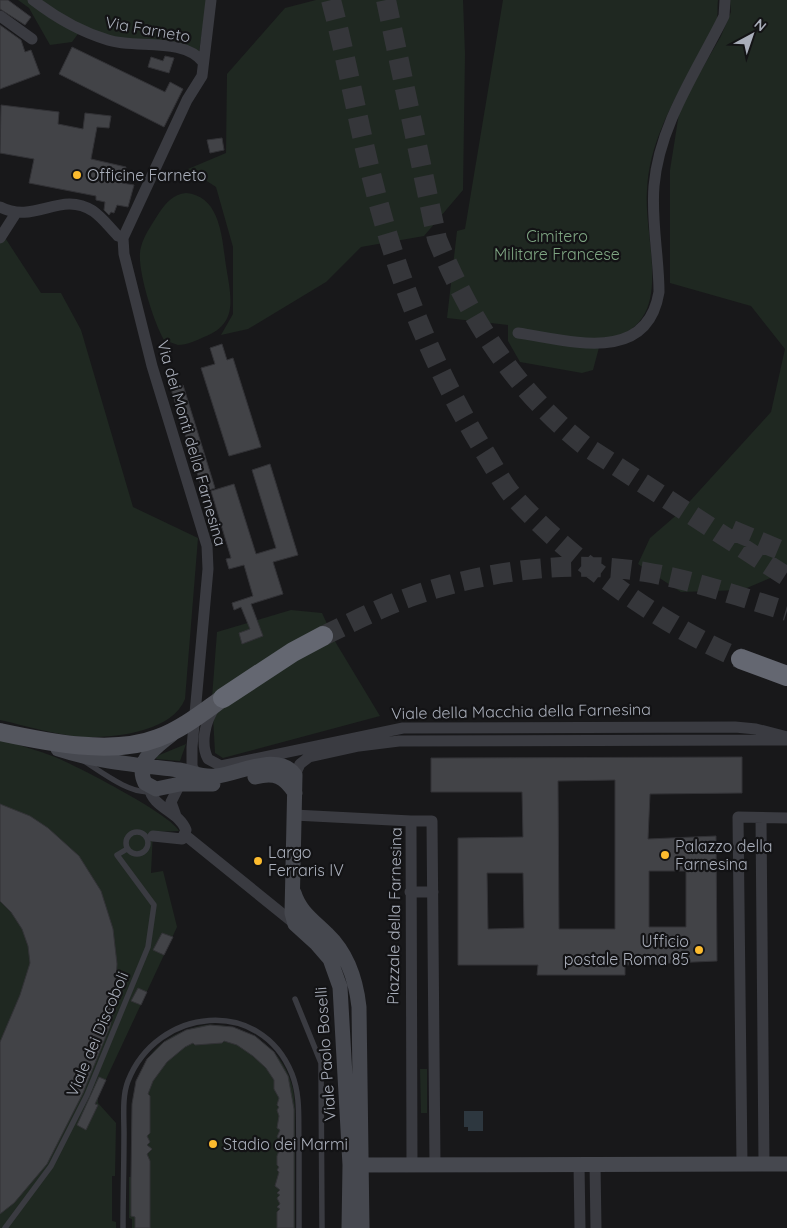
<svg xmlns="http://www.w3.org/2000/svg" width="787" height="1228" font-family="Quicksand,sans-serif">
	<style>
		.green { fill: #1f2821 }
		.water { fill: #2d373f }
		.building { fill: #424347; stroke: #323236; fill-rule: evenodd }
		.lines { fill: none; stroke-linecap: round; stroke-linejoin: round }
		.highway-tunnel { stroke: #35363a; stroke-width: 20; stroke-dasharray: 20 10; stroke-linecap: butt }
		.lane { stroke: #3a3b41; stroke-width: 5.5 }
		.street { stroke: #3a3b41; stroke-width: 11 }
		.secondary { stroke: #46484f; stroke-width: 15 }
		.primary { stroke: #54565e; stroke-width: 18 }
		.highway { stroke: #646771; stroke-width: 20 }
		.poi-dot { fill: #fcbb2e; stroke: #131315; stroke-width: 2 }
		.labels { text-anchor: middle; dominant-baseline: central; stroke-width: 4.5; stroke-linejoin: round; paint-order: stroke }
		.street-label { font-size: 16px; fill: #a9aeba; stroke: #131315 }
		.poi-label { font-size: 16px; fill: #a9aeba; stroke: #131315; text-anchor: start }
		.park-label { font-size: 16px; fill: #7fa683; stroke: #131315 }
	</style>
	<rect width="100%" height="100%" fill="#18181a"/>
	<path class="green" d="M18 0H207L199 52 130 42 83 27 72 42 50 45 29 8Z
		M316 0H463L465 54 463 190 424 236 361 247 326 282 248 329 221 335 233 314V247L216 187 188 169 226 153 227 74 285 8Z
		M503 0H718C717 6 718 13 717 19 713 35 700 52 692 66 671 106 649 145 647 190 643 244 680 329 601 340L593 370 582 373 520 362 508 341V325L447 318 457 231 465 229Z
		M730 0H787V571L742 590 681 592 638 564 650 538 680 512 771 412 785 349 751 306 670 283V170L680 107 721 36 731 12Z
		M186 193C221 196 222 239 226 266 231 297 239 324 204 337 195 341 187 345 178 345L164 340C154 323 135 265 141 247 144 235 153 223 159 213 166 203 173 194 186 193Z
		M0 230 41 293H61L81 330 133 507 198 538 185 699C172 732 115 738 83 737 55 735 27 726 0 720Z
		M291 610 322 613 336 643 380 716 223 758 215 753 212 698 217 632Z
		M0 739C18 745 37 750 55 757 75 765 172 815 179 831L153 832 151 873 163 871 177 927 101 1090 98 1092V1103L116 1123 115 1176H112V1221L116 1222V1228H0Z
		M186 744 180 761 156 759 157 756Z
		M205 1025C245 1022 284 1048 293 1089 296 1105 295 1123 295 1139 295 1169 295 1198 295 1228H132V1219L129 1218V1177H132C132 1111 122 1041 205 1025Z
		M420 1069H427V1113H421Z"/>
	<path class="water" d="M464 1111H483V1131H468V1127H464Z"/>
	<path class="building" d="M0 0H8L31 17 25 25 0 9Z
		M0 25 21 40 25 52 31 50 40 74 0 89Z
		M72 47 165 92 170 82 183 89 164 127 59 74Z
		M165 56 174 58 169 73 148 67 151 57 163 61Z
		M1 105 59 112 58 124 83 129 85 113 111 116 109 128 97 127 91 159 126 167 122 183 134 185 128 207 117 205 114 213 111 212 109 215 104 210 105 202 96 200V196L29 183 34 159 0 153Z
		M222 138 224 150 210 153 207 140Z
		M222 344 227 360 233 358 261 447 229 456 201 368 215 364 210 348Z
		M183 385 215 488 203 492 171 389Z
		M270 464 298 555 273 562 283 594 251 604 263 636 242 644 239 633 250 629 241 607 234 610 232 603 253 596 244 565 229 569 226 559 231 558 211 491 234 484 256 554 276 548 252 470Z
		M742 757V793L650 794 648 839 716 836 717 961 625 965V975H537L538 965H458V838L523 837 522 792H431V758ZM615 780V929H559L558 781ZM649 871H686V927H649ZM487 873H523L524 928 488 929Z
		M0 804 30 816 48 828 79 856 101 891 113 929 117 964 115 994 113 993 115 1004 110 1026 83 1093 47 1164 14 1203 0 1214V1042L20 995 30 963 28 946 22 929 11 912 0 901Z
		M162 933 173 937 164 955 153 950Z
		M138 988 147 992 141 1005 131 1001Z
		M210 1025 233 1027 255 1036 274 1052 288 1076 294 1109V1228H277V1212L280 1209 277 1207 280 1204 277 1198 280 1195 277 1193 280 1190 275 1186 279 1172 277 1170 279 1167 277 1165V1156L280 1148 275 1144 280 1139 277 1137 280 1130 277 1128 279 1116 277 1110 279 1107 277 1105 279 1098 274 1089V1080L266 1068 253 1056 237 1045 224 1041 222 1043 195 1045 193 1043 185 1047 167 1062 153 1081 148 1094 150 1096V1133L147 1136 150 1142 147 1145 152 1149 147 1154 150 1161V1228H135V1217L131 1216V1178L132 1104 136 1081 147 1059 164 1042 186 1030Z
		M99 1077 106 1080 95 1104 98 1105 86 1130 77 1125Z"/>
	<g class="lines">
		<path class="highway-tunnel" d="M331 0C350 72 362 147 383 219 406 300 440 379 484 451 493 465 502 483 513 496 568 558 664 627 741 659
			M386 0 437 239C470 320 516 391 584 445L787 577
			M732 530 787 553
			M323 636C352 622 380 608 410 597 483 571 568 559 645 572 693 580 740 597 787 611"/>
		<path class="lane" d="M84 761C100 771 132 796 151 791
			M126 843a11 11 0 1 1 22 0a11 11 0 1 1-22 0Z
			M295 999 321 1063 322 1228
			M5 1228 51 1166 87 1095 148 947 154 905 117 855 127 849
			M123 1228C123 1196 124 1165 124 1133 124 1117 122 1096 128 1081 157 1007 261 996 292 1074 301 1097 298 1120 299 1145 299 1172 299 1200 299 1228"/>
		<path class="street" d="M33 0C55 17 81 32 108 40 136 49 183 37 203 62
			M0 16 32 39
			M0 207C35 225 60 190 93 211 103 218 110 228 118 236L123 238
			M0 238 16 213
			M518 333C568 340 647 366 659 292 659 257 651 221 654 186 659 127 694 75 720 24L724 16 725 0
			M215 707C205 721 200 744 208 759L221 766 403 728 735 727 756 729 787 737
			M197 774 192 767V747L208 569 207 546 152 366 124 254 123 238 187 100 202 76 211 0
			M295 775 300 764 309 757 359 746 399 741 786 740
			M149 787C152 808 179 811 186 830L182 839 153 836
			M294 815 411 821
			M176 816 171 802 180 784
			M761 818 764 1163
			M185 835 295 924
			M410 892H433
			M579 1164 580 1228
			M595 1164 596 1228
			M742 1164 738 817 787 818
			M412 1165 411 821H432L435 1165"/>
		<path class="secondary" d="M172 734C157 747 134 760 145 783L156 789 180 784H213
			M58 749C97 762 138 765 179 770 191 772 203 778 216 776 240 774 277 751 295 775L292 913 295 924 317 944 330 959 340 987 350 1165 349 1228
			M255 777C275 772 284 776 295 793
			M294 893C300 912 313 920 327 934 347 953 356 980 359 1007L362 1228
			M350 1165 787 1164"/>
		<path class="primary" d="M0 732C47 742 112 756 158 738 182 729 202 713 223 698"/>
		<path class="highway" d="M741 659 787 676
			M223 698 293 652 323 636"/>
	</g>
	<g class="poi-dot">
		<circle cx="77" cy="175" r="5"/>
		<circle cx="665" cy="855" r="5"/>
		<circle cx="258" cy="861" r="5"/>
		<circle cx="699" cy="950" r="5"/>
		<circle cx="213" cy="1144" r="5"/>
	</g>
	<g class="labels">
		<g class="street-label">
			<text transform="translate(148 29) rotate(10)">Via Farneto</text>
			<text transform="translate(192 443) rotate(74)">Via dei Monti della Farnesina</text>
			<text transform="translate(521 711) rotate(-1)">Viale della Macchia della Farnesina</text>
			<text transform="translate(394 916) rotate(-89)">Piazzale della Farnesina</text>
			<text transform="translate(97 1034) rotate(-67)">Viale dei Discoboli</text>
			<text transform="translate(325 1054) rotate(-94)">Viale Paolo Boselli</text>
		</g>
		<g class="poi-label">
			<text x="87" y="175">Officine Farneto</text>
			<text x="675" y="846">Palazzo della<tspan x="675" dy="18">Farnesina</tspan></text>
			<text x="268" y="852">Largo<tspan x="268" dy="18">Ferraris IV</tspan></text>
			<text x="689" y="941" text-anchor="end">Ufficio<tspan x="689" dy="18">postale Roma 85</tspan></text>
			<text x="223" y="1144">Stadio dei Marmi</text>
		</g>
		<g class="park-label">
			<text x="557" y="236">Cimitero<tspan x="557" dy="18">Militare Francese</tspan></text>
		</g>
	</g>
	<g transform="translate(752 35) rotate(40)" stroke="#131315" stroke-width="4" paint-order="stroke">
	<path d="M0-4L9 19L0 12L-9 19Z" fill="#a9aeba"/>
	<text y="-8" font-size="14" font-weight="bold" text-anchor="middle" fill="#a9aeba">N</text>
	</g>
</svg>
